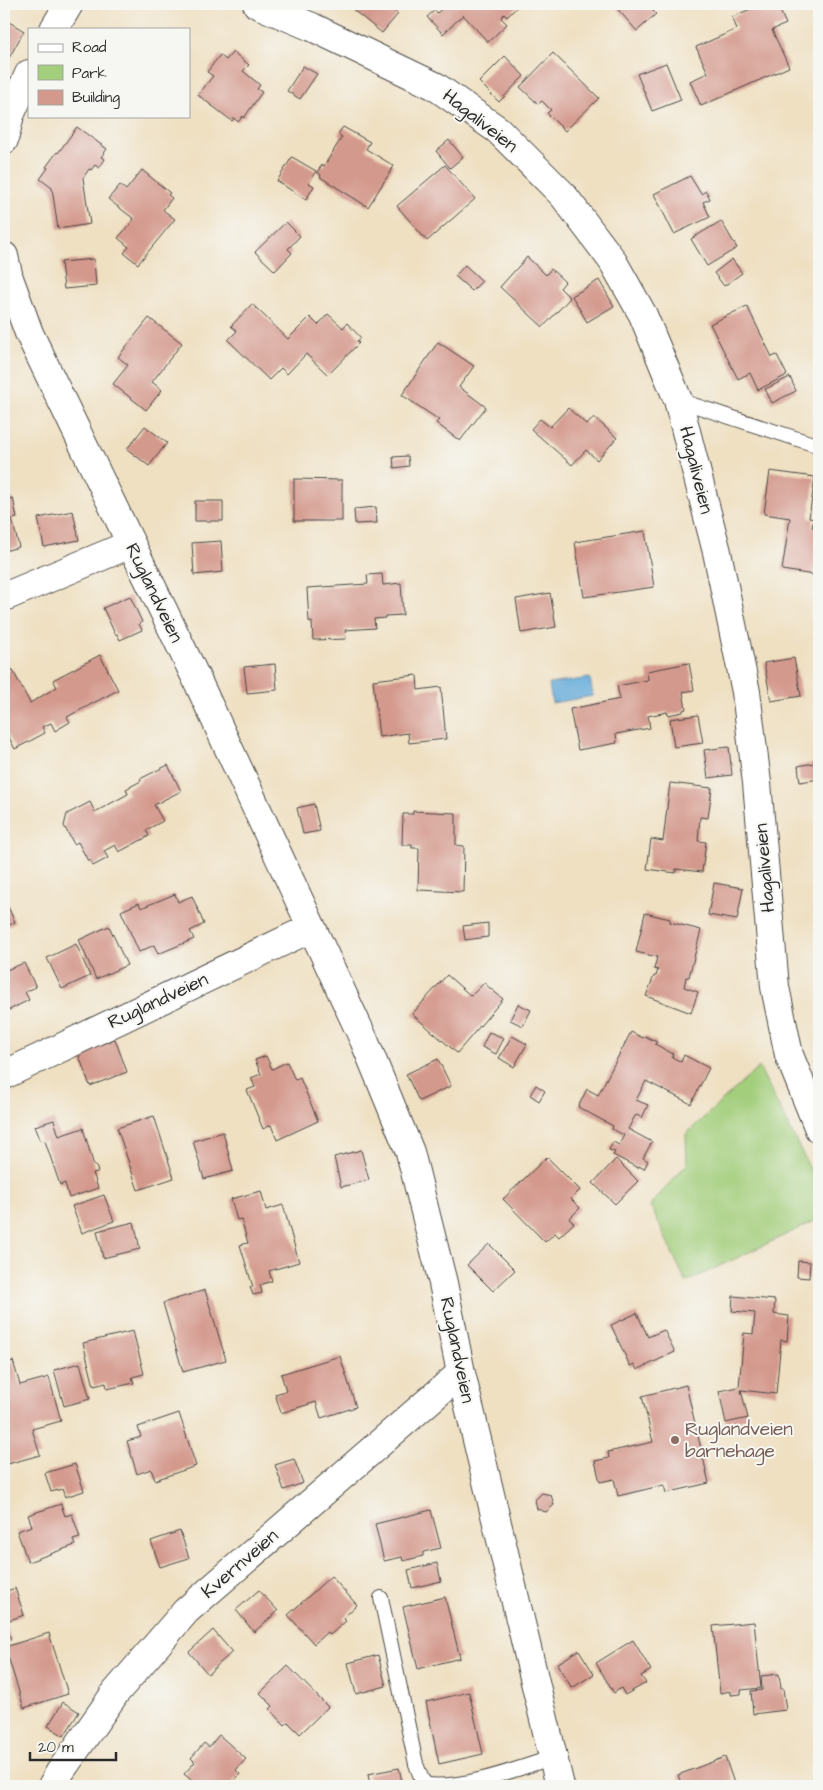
<svg xmlns="http://www.w3.org/2000/svg" width="823" height="1790" font-family="'Architects Daughter',sans-serif">
	<style>
		.green { fill: #a3ce7b; stroke: #677c53 }
		.water { fill: #63aada; stroke: #476a82 }
		.building { fill: #d4998d }
		.lines { fill: none; stroke-linecap: round; stroke-linejoin: round }
		.service-casing { stroke: #484642; stroke-width: 16 }
		.minor-casing { stroke: #484642; stroke-width: 30 }
		.service { stroke: #fff; stroke-width: 14 }
		.minor { stroke: #fff; stroke-width: 28 }
		.education-dot { fill: #8d6e63; stroke: #f6f6f2; stroke-width: 2 }
		.labels { text-anchor: middle; dominant-baseline: central; stroke-width: 4; stroke-linejoin: round; paint-order: stroke }
		.street-label { font-size: 19px; fill: #2b2b2b; stroke: #f6f6f2 }
		.education-label { font-size: 19px; fill: #785e54; stroke: #f6f6f2; text-anchor: start }
	</style>
	<rect width="100%" height="100%" fill="#f6f6f2"/>
	<filter id="ink" filterUnits="userSpaceOnUse"><feTurbulence type="fractalNoise" baseFrequency=".02" numOctaves="2"/><feDisplacementMap in="SourceGraphic" scale="10" xChannelSelector="R" yChannelSelector="G"/><feConvolveMatrix kernelMatrix="1 2 1 2 8 2 1 2 1" color-interpolation-filters="sRGB"/></filter>
	<filter id="wash" filterUnits="userSpaceOnUse"><feTurbulence type="fractalNoise" baseFrequency=".0096" numOctaves="4" result="noise"/><feDisplacementMap in="SourceGraphic" scale="20" xChannelSelector="R" yChannelSelector="G"/><feGaussianBlur stdDeviation="1.12" result="paint"/><feColorMatrix in="noise" values="0 0 0 0 0 0 0 0 0 0 0 0 0 0 0 0 0 1.4 0 .05"/><feComposite in="paint" operator="in"/></filter>
	<g filter="url(#wash)">
		<rect width="100%" height="100%" fill="#efe0c2"/>
		<path class="green" d="M759 1067 819 1187V1219L686 1282 650 1205 687 1164 686 1134Z"/>
		<path class="water" d="M590 678 593 696 552 703 549 684Z"/>
		<g id="blocks">
			<path class="building" d="M356 4H385L398 14 382 33 352 9Z
				M447 4H453L457 7 460 4H514L517 7 507 17 504 14 501 18 507 24 488 42 463 15 443 34 427 17 435 10 437 13Z
				M613 4H659L652 10 656 14 637 31Z
				M754 4H777L786 24 772 30 789 67 701 106 690 81 708 73 696 47 737 29 732 17 755 7Z
				M4 19 24 31 9 58 4 55Z
				M233 52 249 65 243 71 260 85 257 89 262 92 244 118 243 116 238 122 234 118 232 121 198 95 213 76 207 72 220 55 226 60Z
				M553 53 599 98 565 131 547 113 551 110 542 101 538 104 520 87Z
				M505 56 524 76 499 102 479 82Z
				M666 63 681 100 652 111 637 74Z
				M303 66 317 74 300 99 287 91Z
				M77 127 107 149 101 157 105 159 99 168 95 165 91 170 89 169 83 178 90 224 58 229 52 188 40 179 48 168 46 167 57 152 58 153Z
				M343 127 370 142 366 149 394 166 368 207 320 177 321 175 317 172 322 165 324 166 342 137 338 134Z
				M449 140 463 157 450 168 436 151Z
				M292 157 316 171 309 183 314 186 306 200 277 181Z
				M445 165 475 199 427 241 397 206Z
				M142 170 170 193 168 195 172 198 163 210 175 219 138 264 124 253 129 247 118 238 134 219 108 199 120 185 126 190Z
				M690 176 701 194 706 191 710 199 703 202 710 217 674 234 654 194Z
				M721 221 737 248 707 266 691 239Z
				M286 222 300 236 288 249 292 253 275 271 255 252Z
				M527 257 546 275 551 269 565 282 560 288 570 298 543 327 500 287Z
				M94 259 96 286 64 289 61 262Z
				M732 259 742 273 724 286 714 273Z
				M465 265 482 281 472 291 455 276Z
				M599 280 614 306 587 322 572 296Z
				M252 304 288 339 310 317 318 325 328 314 343 328 347 323 361 338 357 341 359 343 328 375 306 354 287 374 281 368 269 380 228 340 237 331 231 326Z
				M747 306 772 357 777 355 787 375 758 390 750 373 738 379 710 324Z
				M149 318 182 343 152 382 162 390 146 410 113 384 128 365 118 357Z
				M438 342 474 366 459 387 486 407 460 441 436 423 439 420 402 395Z
				M790 377 796 391 772 403 765 389Z
				M568 408 587 425 594 417 617 438 597 460 586 450 572 465 531 429 540 419 550 427Z
				M145 426 167 443 149 466 127 449Z
				M408 456 409 466 394 468 393 457Z
				M770 471 815 477 809 518 814 519 812 527 819 528V566H816L814 575 782 570 790 518 764 514Z
				M294 479 342 480V521H294Z
				M4 484 8 499 13 498 17 518 12 519 19 547 4 551Z
				M195 501H223V521H195Z
				M376 507 377 523 355 524 354 509Z
				M73 511 79 540 44 547 38 518Z
				M645 531 654 587 584 597 575 542Z
				M221 541 223 572 194 575 192 543Z
				M382 574 383 585 401 583 403 615 385 616V618L374 619 375 628 345 630 346 639 313 640 312 622H309L307 588 368 584 367 575Z
				M550 593 556 627 521 633 516 599Z
				M130 596 142 622 139 624 142 630 120 640 117 634H115L103 608Z
				M100 655 118 690 67 717 70 722 55 731 51 723 42 727 45 733 15 749 4 728V673L12 669 30 703 57 687 53 680Z
				M794 658 801 696 771 701 764 663Z
				M689 663 694 690 683 692 686 709 683 710V712L668 715 667 712 648 716 650 728 616 734 617 743 578 750 570 709 620 699 617 686 648 680 647 671Z
				M275 664 277 690 247 693 244 667Z
				M417 675 418 690 441 687 446 739 409 743 408 733 379 737 373 680Z
				M698 715 703 743 674 747 670 719Z
				M729 747 732 775 708 778 704 750Z
				M819 762V779L800 782 798 766Z
				M168 765 181 791 154 805 163 821 146 830 149 836 119 852 115 845 104 851 108 858 93 866 90 860 88 861 78 842 74 844 64 826 67 814 90 802 95 812 128 794 126 789 141 781 140 779Z
				M670 783 712 788 708 818 700 817 698 841 706 842 702 872 676 869V873L647 869 651 839 663 841Z
				M314 804 320 831 303 834 297 808Z
				M413 811 456 813V845L464 846 463 892 418 890 419 848H412V845H402L403 814H413Z
				M714 883 743 888 737 920 708 915Z
				M175 894 178 902 192 896 204 924 190 931 194 939 158 954 154 945 139 952 121 911 139 903 141 908Z
				M4 898 15 922 4 928Z
				M645 913 670 919V922L701 930 689 977H686L684 987 698 992 691 1013 646 996 654 976H656L658 970 654 969 657 957 636 952Z
				M488 923V937L465 940 463 926Z
				M109 926 127 965 96 979 79 940Z
				M76 944 90 976 62 989 47 958Z
				M24 963 36 987 25 992 29 1000 7 1011 4 1003V971Z
				M447 975 471 996 484 983 503 999 457 1053 412 1014Z
				M518 1004 531 1010 523 1026 510 1020Z
				M489 1032 504 1038 496 1054 482 1047Z
				M631 1032 643 1038 645 1036 657 1042 655 1044 673 1054 672 1057 681 1062 684 1055 709 1068 691 1104 646 1081 636 1100 648 1105 642 1118 637 1115 635 1116 628 1129 652 1142 643 1158 648 1161 644 1169 639 1166 638 1168 613 1155 615 1152 609 1150 613 1142 619 1145 624 1135 612 1129 613 1126 578 1107 587 1089 598 1095Z
				M512 1036 527 1044 514 1067 499 1058Z
				M115 1039 127 1072 90 1086 78 1053Z
				M266 1056 272 1069 287 1062 295 1080 300 1078 318 1121 277 1140 271 1125 263 1129 247 1090 255 1087 251 1078 261 1074 255 1060Z
				M438 1059 451 1086 419 1101 406 1074Z
				M536 1085 545 1091 539 1101 530 1095Z
				M154 1116 174 1178 138 1190 117 1128Z
				M54 1120 59 1136 83 1128 94 1166H96L98 1172 93 1173 98 1188 69 1198 65 1183 60 1185 45 1141 41 1142 35 1126Z
				M223 1132 233 1171 204 1179 193 1141Z
				M361 1150 369 1180 341 1187 334 1157Z
				M547 1157 580 1190 571 1199 580 1208 569 1219 574 1223 559 1237 555 1233 545 1242 503 1199Z
				M616 1159 638 1181 615 1204 593 1183Z
				M261 1191 266 1210 283 1205 299 1262 269 1271 272 1281 260 1285 262 1293 253 1295 250 1287H253L240 1245 248 1243 241 1219 237 1220 231 1199Z
				M104 1195 114 1221 82 1233 72 1206Z
				M134 1222 140 1249 103 1258 97 1231Z
				M489 1244 515 1270 493 1291 467 1265Z
				M798 1261 810 1262 809 1278 797 1277Z
				M205 1290 226 1360 183 1372 163 1303Z
				M733 1296 775 1300 774 1314 789 1316 787 1341 781 1340 776 1394 741 1390 748 1418 726 1423 719 1391 739 1387 744 1333 753 1334 755 1313 732 1311Z
				M637 1313 648 1337 664 1330 675 1352 637 1370 634 1364 630 1366 611 1325Z
				M133 1331 144 1374 132 1377 134 1383 107 1389 106 1383 94 1386 83 1343Z
				M340 1356 356 1407 321 1418 316 1402 281 1413 275 1394 286 1391 281 1374Z
				M13 1361 20 1385 49 1377 61 1421 32 1429 40 1455 4 1465V1364Z
				M80 1363 90 1399 64 1406 54 1370Z
				M686 1385 709 1483 666 1493 664 1485 618 1496 614 1479 600 1482 595 1461 609 1458 608 1452 653 1442 642 1396Z
				M179 1413 196 1466 155 1480 151 1469 137 1474 127 1441 141 1437 138 1427Z
				M294 1459 303 1483 284 1490 275 1465Z
				M75 1464 84 1491 65 1497 62 1489 51 1492 45 1473Z
				M542 1493 551 1495 554 1505 546 1512 537 1509 535 1500Z
				M61 1504 65 1516 72 1514 80 1538 73 1540 75 1545 28 1562 17 1531 32 1526 28 1515Z
				M431 1510 441 1548 423 1552V1556L403 1561 402 1557 384 1561 375 1524Z
				M180 1531 189 1558 160 1567 151 1541Z
				M437 1563 441 1581 412 1588 408 1570Z
				M331 1576 357 1605 343 1618 346 1621 330 1635 327 1632 314 1644 288 1615Z
				M15 1588 24 1615 4 1622V1592Z
				M259 1590 278 1611 254 1632 236 1610Z
				M445 1597 460 1658 418 1669 403 1607Z
				M754 1622 761 1688 741 1690V1694L731 1695V1691L720 1693 713 1626Z
				M6 1624 11 1640 4 1642V1625Z
				M213 1630 232 1652 208 1674 189 1652Z
				M49 1633 68 1694 24 1708 5 1647Z
				M633 1640 651 1670 641 1676 646 1683 625 1695 621 1688 614 1693 596 1663Z
				M579 1650 594 1674 572 1688 557 1664Z
				M378 1655 386 1686 356 1694 348 1663Z
				M288 1666 328 1707 300 1734 288 1722 285 1725 270 1709 273 1706 260 1693Z
				M779 1674 781 1689H783L786 1710 753 1714 751 1691 762 1690 761 1676Z
				M469 1692 483 1754 439 1764 426 1702Z
				M63 1702 79 1712 64 1736 48 1726Z
				M219 1735 246 1759 236 1770 240 1774 229 1786H198L184 1774 195 1762 191 1758 204 1743 209 1747Z
				M725 1757 735 1786H682L678 1775Z
				M399 1768 403 1786H370L368 1774Z"/>
		</g>
	</g>
	<g filter="url(#ink)">
		<use href="#blocks" fill-opacity="0" stroke="#484642" stroke-width="1"/>
		<g class="lines">
			<defs>
				<path id="service" d="M678 400 819 446
					M381 1598 416 1764 422 1780 427 1785C465 1789 517 1769 554 1757"/>
				<path id="minor" d="M257 4 312 27 435 86 498 130 563 195 612 260 643 315 678 400 717 552 746 692 757 783 775 987 789 1055 819 1129
					M54 29 69 4
					M4 140 10 115 29 74
					M4 256 9 278 29 333 197 680 364 1040 410 1152 443 1283 461 1373 560 1786
					M4 597 131 544
					M4 1075 311 928
					M52 1786 60 1772 116 1692 186 1611 461 1373"/>
			</defs>
			<use href="#service" class="service-casing"/>
			<use href="#minor" class="minor-casing"/>
			<use href="#service" class="service"/>
			<use href="#minor" class="minor"/>
		</g>
	</g>
	<circle class="education-dot" cx="675" cy="1440" r="5"/>
	<g class="labels">
		<g class="street-label">
			<text transform="translate(480 121) rotate(38)">Hagaliveien</text>
			<text transform="translate(696 470) rotate(76)">Hagaliveien</text>
			<text transform="translate(154 593) rotate(64)">Ruglandveien</text>
			<text transform="translate(765 868) rotate(-95)">Hagaliveien</text>
			<text transform="translate(158 1001) rotate(-25)">Ruglandveien</text>
			<text transform="translate(457 1350) rotate(78)">Ruglandveien</text>
			<text transform="translate(240 1564) rotate(-41)">Kvernveien</text>
		</g>
		<g class="education-label">
			<text x="685" y="1429">Ruglandveien<tspan x="685" dy="22">barnehage</tspan></text>
		</g>
	</g>
	<rect width="823" height="1790" fill="none" stroke="#f6f6f2" stroke-width="20"/>
	<rect x="28" y="28" width="162" height="90" fill="#f6f6f2" stroke="#a5a5a2"/>
	<rect x="38" y="44" width="25" height="8" fill="#ffffff" stroke="#a5a5a2"/>
	<text x="72" y="52" font-size="15" fill="#2b2b2b">Road</text>
	<rect x="38" y="65" width="25" height="15" fill="#a3ce7b" stroke="#a5a5a2"/>
	<text x="72" y="78" font-size="15" fill="#2b2b2b">Park</text>
	<rect x="38" y="90" width="25" height="15" fill="#d4998d" stroke="#a5a5a2"/>
	<text x="72" y="102" font-size="15" fill="#2b2b2b">Building</text>
	<path d="M30 1752v8h86v-8" fill="none" stroke="#2b2b2b" stroke-width="2.5"/>
	<text x="38" y="1752" font-size="15" fill="#2b2b2b" stroke="#f6f6f2" stroke-width="4" paint-order="stroke">20 m</text>
</svg>
